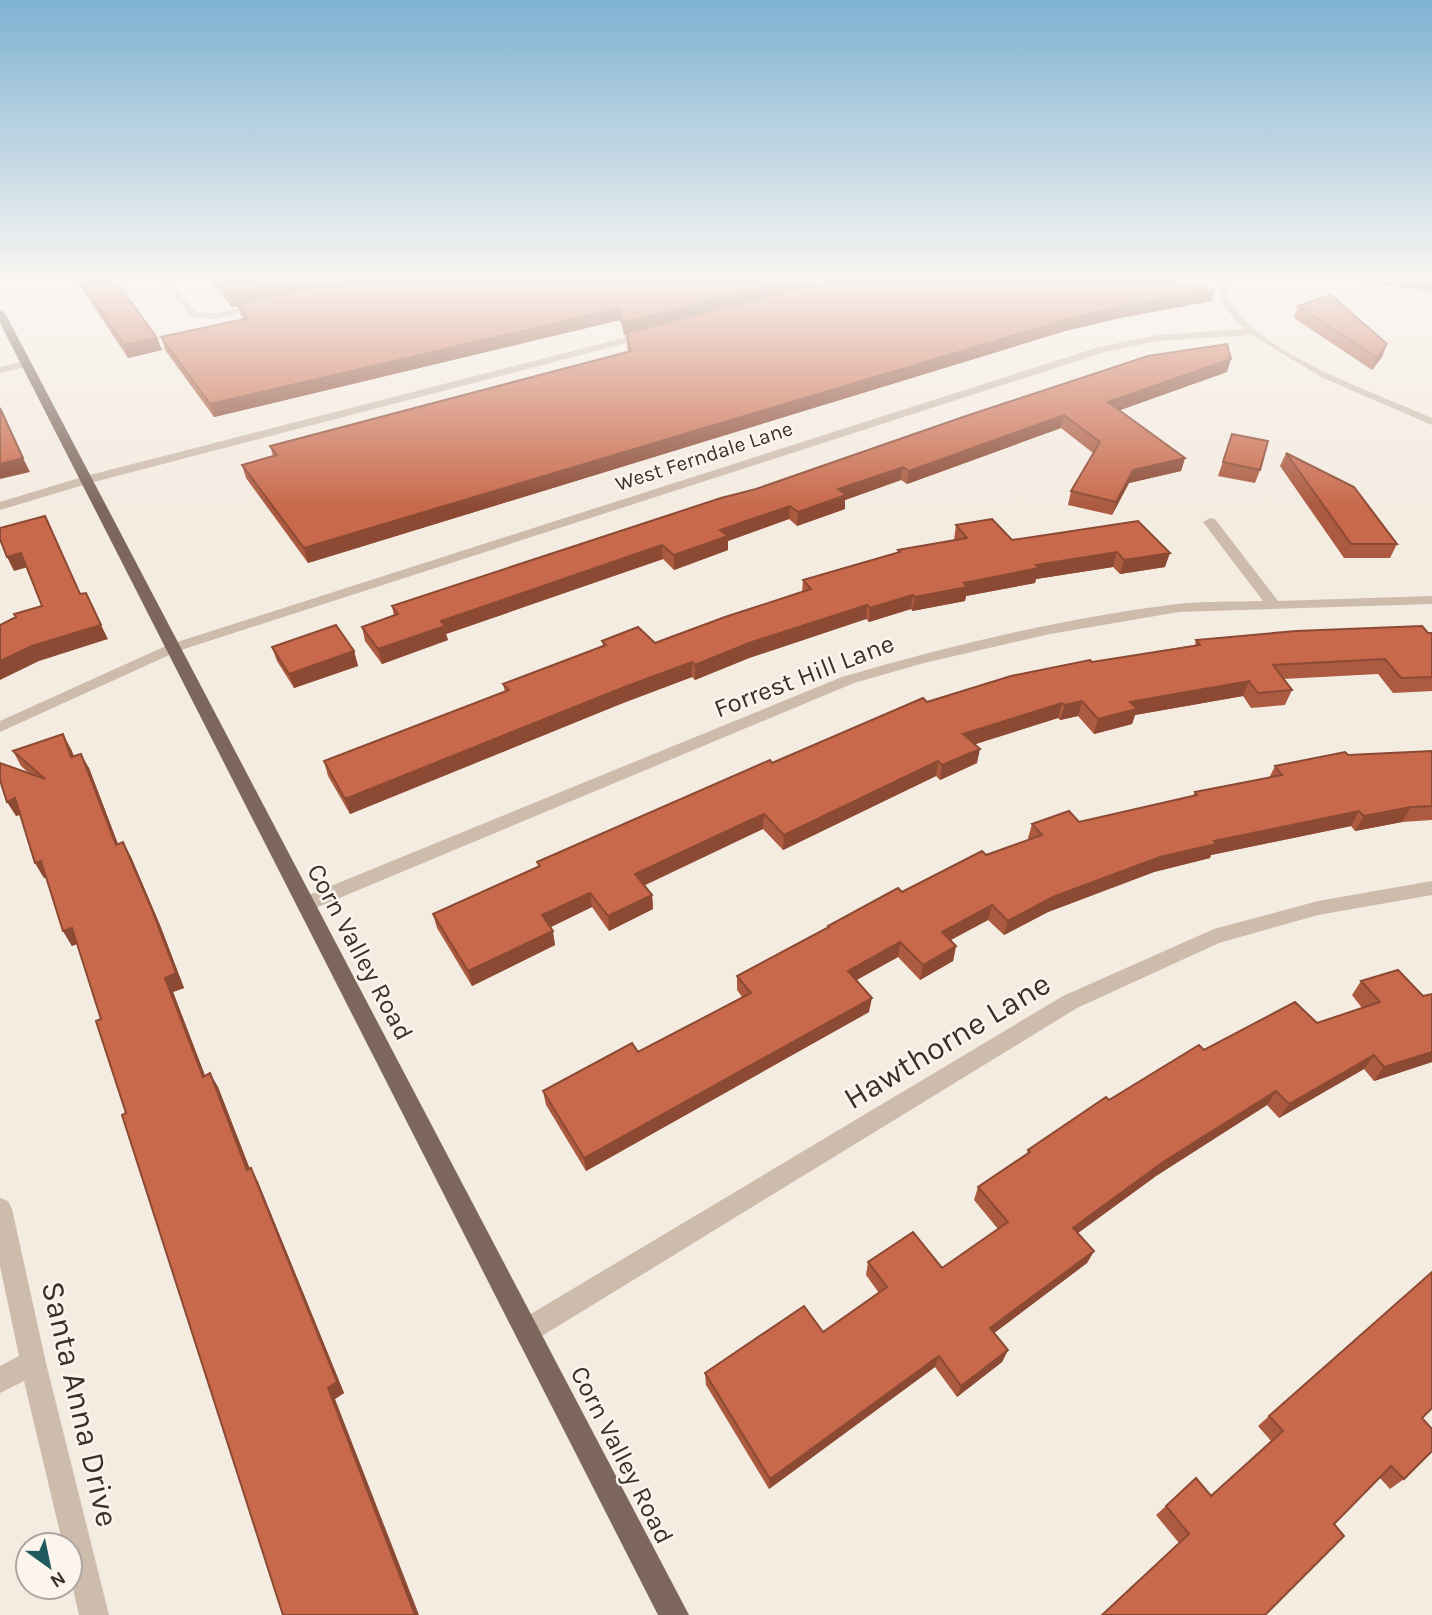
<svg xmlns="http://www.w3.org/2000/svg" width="1432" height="1615" font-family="Karla,sans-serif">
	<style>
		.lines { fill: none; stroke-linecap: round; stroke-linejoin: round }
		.minor { fill: #cdbbac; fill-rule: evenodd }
		.major { fill: #7d675c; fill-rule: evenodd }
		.wall { fill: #ac5a40 }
		.shaded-wall { fill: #8c4a34 }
		.building { fill: #c8694b; stroke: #8c4a34; stroke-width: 2 }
		.labels { text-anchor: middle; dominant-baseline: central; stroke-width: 5; stroke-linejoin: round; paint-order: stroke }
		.far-street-label { font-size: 21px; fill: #3b302b; stroke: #fbf5ee }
		.street-label { font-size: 26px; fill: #3b302b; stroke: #fbf5ee }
		.near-street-label { font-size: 32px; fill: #3b302b; stroke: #fbf5ee }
	</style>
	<rect width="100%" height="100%" fill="#f4ebe1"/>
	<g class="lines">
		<path class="minor" d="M160 281H170L196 312 218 313 263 303 268 306 218 319 193 318Z
			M1215 281H1225C1227 290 1229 299 1234 307 1266 356 1378 394 1432 418V425L1321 377 1252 335 1157 341 1105 352 178 651 0 732V721L168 645 1099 347 1157 335 1244 329 1225 308Z
			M650 331 655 334 654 336 90 483 0 510V502L82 477Z
			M26 361 31 364 30 366 0 373V367Z
			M1210 518 1215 519 1278 601 1432 596V604L1179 612 1050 634 924 663 854 683 313 909 306 911 299 909 297 904 299 899 842 677C952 645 1064 618 1177 604 1205 601 1235 602 1263 601L1203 522Z
			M1432 881V895L1318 915 1219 943 1077 1008 537 1339 528 1343 519 1339 515 1330 519 1321 1063 996 1214 929 1318 901Z
			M0 1198 8 1201 12 1209 46 1363 109 1615H79L70 1576V1545H63L24 1381 0 1393V1366L19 1356 0 1266Z"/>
		<path class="major" d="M0 310 5 313 689 1615H658L0 323Z"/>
	</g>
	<path class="wall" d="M77 281H116L157 338 162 350 128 358Z
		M210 281H1176L1212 301 1120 318 1065 331 308 563 246 478 242 465 273 456 270 446 628 352 626 334 624 335 620 320 214 417 165 350 161 337 243 319 241 316 238 306 232 307Z
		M1355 281H1432V292Z
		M1298 306 1387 344 1382 357 1372 370 1294 318Z
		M1227 372 1119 410 1185 458 1181 471 1129 483 1112 515 1068 505 1071 491 1093 453 1061 428 907 484 901 480 845 500V509L797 526 789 519 728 541V550L674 570 663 559 446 634 448 640 382 664 365 641 362 627 394 616 392 606 721 498Z
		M1232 434 1260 470 1255 483 1218 476Z
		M1286 453 1397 544 1390 558H1344L1280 466Z
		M1138 521 1165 567 1120 574 1113 567 1036 579 1035 583 966 596 965 601 912 611 911 609 869 622 866 619 749 658 695 680 692 677 623 703 350 814 328 776 324 761 505 692 503 684 603 646 602 641 655 643 802 592 803 580 898 553V550L954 540 956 525 1012 540Z
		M1432 633V691L1393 693 1378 674 1283 679 1292 690 1285 705 1251 708 1243 696 1135 715 1132 724 1094 734 1078 716 1060 720 1058 718 975 744 977 763 940 780 936 776 783 850 763 829 744 837 644 885 652 895 653 909 609 931 592 907 550 927 555 945 472 986 437 928 433 914 538 866 537 862 772 763 927 702 1092 662 1195 645 1196 640Z
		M272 647 354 651 358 666 294 688 277 661Z
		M71 749 74 756 89 768 118 844 123 842 131 857 160 925 184 988 173 992 205 1076 218 1087 250 1169 258 1182 344 1393 335 1399 126 1113 101 1019 77 944 72 946 63 931 46 877 44 878 35 863 20 815 16 816 30 774 21 766 13 751Z
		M1432 751V820L1402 822 1355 831 1351 826 1211 855 1210 858 1154 872 1048 912 1004 935 988 920 951 940 956 946 953 961 920 980 898 957 856 980 869 1012 586 1171 546 1105 543 1091 638 1052 742 997 737 990V976L827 928 828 926 986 855 1029 840 1028 838 1032 824 1079 822 1193 796 1195 792 1269 778 1275 766 1348 755Z
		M1361 981 1432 1062 1374 1081 1364 1069 1279 1118 1267 1105 1156 1176 1078 1233 1094 1251 1087 1263 994 1333 1008 1350 1002 1362 957 1397 935 1367 769 1489 706 1385 705 1373 823 1332 879 1293 866 1275 868 1262 942 1268 998 1229 974 1200 978 1187 1026 1155 1028 1150 1109 1100 1204 1050 1317 1023 1362 1008 1352 995Z
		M1269 1416 1422 1418 1404 1479 1390 1489 1380 1478 1179 1543 1156 1515 1166 1506 1211 1496 1271 1441 1258 1426Z"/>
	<path class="shaded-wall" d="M297 281H355L232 307 229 295Z
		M788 281H833L624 335 623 323Z
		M1215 290 1212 301 1120 318 1065 331 308 563 304 548 1068 319 1123 306Z
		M620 308V320L214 417 210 404Z
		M157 338 162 350 128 358 124 345Z
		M1387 344 1382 357 1372 370 1377 357Z
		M1231 359 1227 372 1104 416 1108 402Z
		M1064 415 1061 428 907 484 909 471Z
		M23 458 30 472 0 479V464Z
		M1185 458 1181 471 1129 483 1112 515 1116 502 1133 470Z
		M903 467 901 480 845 500V509L797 526 798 512 838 489Z
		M790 506 789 519 728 541V550L674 570V555L720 530Z
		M662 545 663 559 446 634 448 640 382 664 378 649 441 621Z
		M1117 552 1113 567 1036 579 1035 583 966 596 965 601 912 611 915 597 964 583 1036 565Z
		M21 553 28 567 14 571 7 557Z
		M1170 553 1165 567 1120 574 1124 560Z
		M913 595 911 609 869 622 870 608Z
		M867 605 866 619 749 658 695 680V665L749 643Z
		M101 625 108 639 39 661 0 680V661L32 646Z
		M354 651 358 666 294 688 289 674Z
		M692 662V677L623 703 350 814 345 799 622 688Z
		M1249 681 1243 696 1135 715 1132 724 1094 734 1098 719 1130 702Z
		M1082 701 1078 716 1060 720 1065 705Z
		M1062 703 1058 718 960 749 963 734Z
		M63 734 71 749 79 772 71 757Z
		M980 749 977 763 940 780 942 765Z
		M81 754 89 768 124 860 116 845Z
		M938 761 936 776 783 850 784 835Z
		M15 798 24 813 16 816 7 802Z
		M1411 807 1402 822 1355 831 1364 816Z
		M1359 811 1351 826 1211 855 1210 858 1154 872 1048 912 1004 935 1008 921 1053 897 1160 857 1214 841Z
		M764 814 763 829 637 889 635 874Z
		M123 842 131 857 160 925 184 988 173 992 211 1091 203 1077 165 978Z
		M41 861 50 876 44 878 35 863Z
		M590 893 592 907 545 930 542 915Z
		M652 895 653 909 609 931 608 916Z
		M992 905 988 920 939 946 942 932Z
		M72 928 81 942 72 946 63 931Z
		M553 931 555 945 472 986 468 971Z
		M900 942 898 957 846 986 848 971Z
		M956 946 953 961 920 980 923 965Z
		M872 998 869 1012 586 1171 584 1158Z
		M1432 1052V1062L1374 1081 1384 1067Z
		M1374 1055 1364 1069 1279 1118 1289 1104Z
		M210 1073 218 1087 255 1183 247 1170Z
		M1276 1091 1267 1105 1156 1176 1067 1241 1073 1228 1163 1162Z
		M251 1168 258 1182 344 1393 335 1399 419 1615H415L328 1388Z
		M1094 1251 1087 1263 985 1340 990 1328Z
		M1008 1350 1002 1362 957 1397 961 1386Z
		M939 1356 935 1367 769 1489 770 1479Z"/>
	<path class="building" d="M81 281H116L157 338 124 345Z
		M216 281H297L229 295Z
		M343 281H788L623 323 620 308 210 404 161 337 249 318 237 304Z
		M826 281H1176L1215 290 1123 306 1068 319 304 548 242 465 277 455 270 446 631 351 626 333Z
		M1331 295 1387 344 1377 357 1298 306Z
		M1227 344 1231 359 1108 402 1185 458 1133 470 1116 502 1071 491 1100 442 1064 415 909 471 903 467 838 489 846 495 798 512 790 506 720 530 728 536 674 555 662 545 441 621 445 626 378 649 362 627 398 614 392 606 721 498 756 489 966 416 1148 356Z
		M0 408 23 458 0 464Z
		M1232 434 1268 441 1260 470 1223 462Z
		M1286 453 1354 487 1397 544H1351Z
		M45 516 80 594 86 593 101 625 32 646 0 661V625L16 617 14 614 42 606 21 553 7 557 0 539V528Z
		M992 519 1012 540 1138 521 1170 553 1124 560 1117 552 1036 565 1039 568 964 583 967 587 915 597 913 595 870 608 867 605 749 643 695 665 692 662 622 688 345 799 324 761 509 690 503 684 606 645 602 641 638 627 655 643 725 617 811 589 803 580 900 552 898 550 967 538 956 525Z
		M336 625 354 651 289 674 272 647Z
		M1422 626 1428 633H1432V677L1401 678 1385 659 1273 665 1292 690 1258 693 1249 681 1130 702 1137 709 1098 719 1082 701 1065 705 1062 703 963 734 980 749 942 765 938 761 784 835 764 814 744 823 635 874 652 895 608 916 590 893 542 915 553 931 468 971 433 914 540 866 537 862 770 760 772 763 923 698 927 702 1011 676 1090 660 1092 662 1200 645 1196 640 1296 631Z
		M63 734 71 757 81 754 116 845 123 842 152 910 176 973 165 978 203 1077 210 1073 247 1170 251 1168 337 1382 328 1388 415 1615H283L122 1115 126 1113 96 1021 101 1019 72 928 63 931 41 861 35 863 15 798 7 802 0 780V763L45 779 13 751Z
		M1432 751V806L1411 807 1364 816 1359 811 1214 841 1216 844 1160 857 1053 897 1008 921 992 905 942 932 956 946 923 965 900 942 848 971 872 998 584 1158 543 1091 632 1043 638 1052 751 993 737 976 829 927 828 926 898 888 902 892 982 851 986 855 1042 835 1032 824 1069 811 1079 822 1197 795 1195 792 1282 775 1275 766 1345 752 1348 755Z
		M1398 970 1423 996 1432 994V1052L1384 1067 1374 1055 1289 1104 1276 1091 1163 1162 1073 1228 1094 1251 990 1328 1008 1350 961 1386 939 1356 770 1479 705 1373 804 1306 823 1332 887 1287 868 1262 913 1232 942 1268 1008 1222 978 1187 1030 1152 1028 1150 1106 1097 1109 1100 1199 1045 1204 1050 1295 1002 1317 1023 1380 1002 1361 981Z
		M1432 1272V1408L1422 1418 1432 1429V1451L1404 1479 1391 1466 1334 1524 1344 1536 1265 1615H1102L1189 1534 1166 1506 1196 1478 1211 1496 1283 1431 1269 1416Z"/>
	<linearGradient id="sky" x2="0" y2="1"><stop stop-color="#7eb2d2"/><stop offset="0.55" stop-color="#faf6f2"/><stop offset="1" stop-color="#faf6f2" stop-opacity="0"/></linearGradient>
	<rect width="1432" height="507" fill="url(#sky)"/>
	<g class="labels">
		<g class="far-street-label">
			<text transform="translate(704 456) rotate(-18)">West Ferndale Lane</text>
		</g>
		<g class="street-label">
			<text transform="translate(804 676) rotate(-21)">Forrest Hill Lane</text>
			<text transform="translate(360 952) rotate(62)">Corn Valley Road</text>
			<text transform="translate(622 1455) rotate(63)">Corn Valley Road</text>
		</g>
		<g class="near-street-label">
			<text transform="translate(947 1041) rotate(-31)">Hawthorne Lane</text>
			<text transform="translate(80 1404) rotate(77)">Santa Anna Drive</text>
		</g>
	</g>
	<g transform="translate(49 1566) rotate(147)"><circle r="33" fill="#fbf5ee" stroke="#aea6a0" stroke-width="2"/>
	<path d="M0-5L12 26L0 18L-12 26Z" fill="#1f5a5e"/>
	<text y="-10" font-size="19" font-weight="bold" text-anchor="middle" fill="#3b302b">N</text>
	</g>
</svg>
